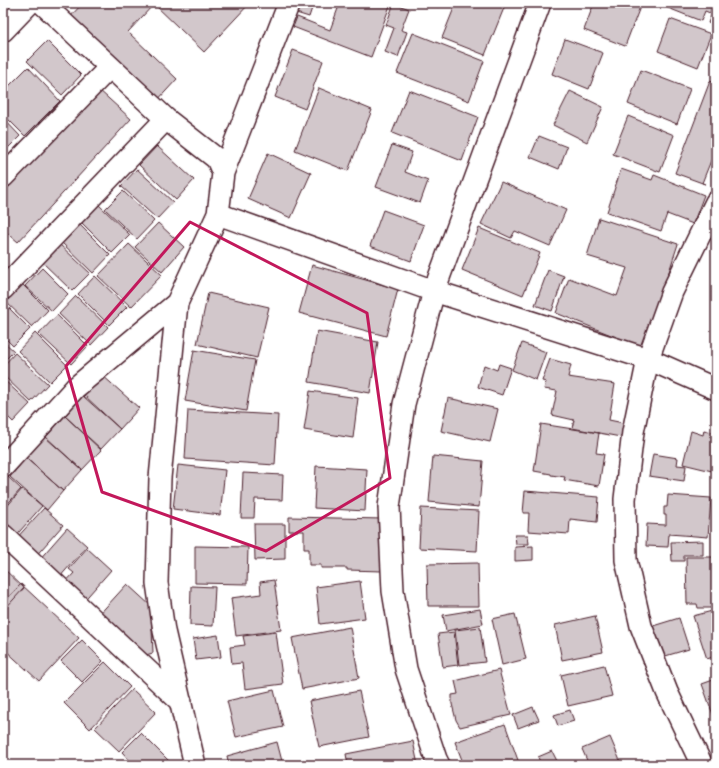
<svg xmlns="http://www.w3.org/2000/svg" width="719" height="768" font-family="'Balsamiq Sans',sans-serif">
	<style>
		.building { fill: #d2c7cb; stroke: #4a1f2b }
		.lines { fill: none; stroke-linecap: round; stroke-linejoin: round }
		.minor-casing { stroke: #4a1f2b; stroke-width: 24 }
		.primary-casing { stroke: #4a1f2b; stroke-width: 25 }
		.minor { stroke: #fff; stroke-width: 21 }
		.primary { stroke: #fff; stroke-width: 22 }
		.marked { fill: none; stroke: #c2185b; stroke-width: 3; stroke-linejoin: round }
	</style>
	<rect width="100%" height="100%" fill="#fff"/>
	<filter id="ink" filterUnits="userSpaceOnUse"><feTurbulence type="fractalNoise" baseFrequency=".025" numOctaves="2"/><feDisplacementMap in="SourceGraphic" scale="8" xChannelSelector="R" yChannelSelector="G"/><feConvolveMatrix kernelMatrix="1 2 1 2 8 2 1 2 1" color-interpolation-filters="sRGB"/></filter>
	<g filter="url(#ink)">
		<path class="building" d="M83 3H250L204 52 154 4 128 32 177 79 154 104 67 20Z
			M296 3H306L313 5 309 17 293 12Z
			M340 3H391L371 57 293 27 297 17 330 30Z
			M394 3 409 9 401 30 407 32 398 57 385 52 394 28 386 25Z
			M429 3H440L438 7Z
			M456 3H491L504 8 485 55 442 38Z
			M594 3H630L640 7 625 46 584 30Z
			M658 3H714L710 13 705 11 701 21 658 4Z
			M716 3V26L708 23Z
			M670 19 711 34 698 67 658 51Z
			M413 33 484 61 469 101 397 73Z
			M565 39 603 53 589 89 552 74Z
			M47 41 81 75 62 95 27 61Z
			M293 50 323 61 305 109 275 97Z
			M28 67 60 101 25 136 3 114V92Z
			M641 70 690 89 677 124 628 104Z
			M710 81 716 83V148L702 183 705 184 675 173Z
			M319 88 372 110 348 171 295 150Z
			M98 89 131 119 18 242 3 229V193Z
			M409 90 478 117 462 161 392 133Z
			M570 91 603 107 587 142 553 125Z
			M628 116 674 135 660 172 613 154Z
			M3 118 20 136 3 153Z
			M539 136 567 147 559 169 530 157Z
			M392 145 412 152 405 172 428 181 420 203 376 187Z
			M157 146 194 180 176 200 139 165Z
			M268 153 311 173 291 218 248 199Z
			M137 169 173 202 157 219 121 186Z
			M621 169 652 180 654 175 704 195 693 224 667 214 661 231 607 212Z
			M501 182 566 210 550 246 515 231 511 238 481 224Z
			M123 191 154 221 137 239 105 209Z
			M98 204 130 235 112 253 81 222Z
			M383 210 424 225 411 261 370 246Z
			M599 218 678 244 666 281 641 347 556 313 569 278 617 296 627 268 587 256Z
			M158 223 184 247 162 272 135 247Z
			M79 224 110 255 93 273 61 242Z
			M479 228 540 253 523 295 462 270Z
			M58 243 90 273 72 291 41 261Z
			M129 244 162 275 131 307 98 276Z
			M312 265 398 289 386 336 299 313Z
			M42 268 68 294 52 311 25 286Z
			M548 270 564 276 552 311 535 305Z
			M95 276 127 307 109 325 78 294Z
			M22 284 48 310 32 327 5 301Z
			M208 293 269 307 257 358 197 344Z
			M76 296 108 327 91 345 59 314Z
			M4 303 30 329 13 346 3 336V304Z
			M57 315 88 346 71 364 39 334Z
			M317 331 378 342 370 393 309 382Z
			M35 333 67 365 50 382 18 351Z
			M3 341 14 351 3 362Z
			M522 343 546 352 536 380 512 370Z
			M194 350 255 360 246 411 185 401Z
			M15 353 48 384 31 402 3 375V366Z
			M550 359 571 365 568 377 615 384 609 420 628 424 626 438 572 428 574 420 552 415 557 391 544 389 546 382 542 381Z
			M499 364 511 368 502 395 478 387 484 365 497 370Z
			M102 375 139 408 120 429 84 395Z
			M3 379 30 404 13 422 3 412Z
			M310 391 358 398 353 438 304 430Z
			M83 396 120 429 101 449 65 416Z
			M448 398 498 409 490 442 441 431Z
			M188 410 278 415 275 465 185 459Z
			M65 416 101 450 82 470 46 437Z
			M541 424 599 433 596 453 604 454 599 486 564 480 565 477 551 475V474L534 471Z
			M704 430 716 433V472L683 464 691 431 703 435Z
			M45 437 82 470 63 491 26 458Z
			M653 454 678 458 677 465 686 466 684 481 649 476Z
			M433 456 483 461 479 507 429 502Z
			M26 458 63 491 47 510 10 477Z
			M178 465 225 470 220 515 173 509Z
			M316 466 367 469 365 511 314 508Z
			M243 473 283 475 282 500 255 499 254 518H241Z
			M7 476 21 489 3 509V480Z
			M22 489 42 506 13 539 3 531V511Z
			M525 491 599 497 597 522 570 519 569 534 528 531 529 513H523Z
			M668 495 711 498 708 537 669 534 668 547 646 546 647 524 666 525V515H664V507H667Z
			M44 508 63 525 34 558 14 541Z
			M421 508 479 511 477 551 419 548Z
			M289 517 383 519 382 571 347 570V568H321V565H309V549H304V531H289Z
			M254 524H285V559L255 560Z
			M67 528 87 546 58 579 38 561Z
			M515 535H528L529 544H516Z
			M703 541V555H684V561H672L671 542Z
			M195 546 248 547 247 584 195 583Z
			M533 546V560L515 561V547Z
			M87 548 111 570 81 604 62 586 74 573 69 569Z
			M686 557H716L715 608H698L697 604H687Z
			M478 563 479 606H428L427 564Z
			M3 568 24 588 3 611Z
			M274 580 281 630 236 636 231 598 261 594 260 582Z
			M360 581 365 618 320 624 316 587Z
			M21 584 79 638 39 681 3 648V603Z
			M127 584 151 606 153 653 138 657 95 619Z
			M191 586 215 587 213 626 190 625Z
			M480 609 483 624 446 631 443 615Z
			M716 610V657V656L707 659 693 616Z
			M515 614 526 659 502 665 492 619Z
			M595 616 603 652 562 660 555 625Z
			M679 618 689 649 662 657 653 626Z
			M350 627 359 678 302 689 292 638Z
			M480 627 485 662 459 665 455 630Z
			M276 632 283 684 245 689 242 663 232 664 230 647 245 645 243 636Z
			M454 632 458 665 443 667 438 634Z
			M218 635 221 657 196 660 193 639Z
			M82 640 103 661 82 682 61 661Z
			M105 662 130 687 90 729 64 703Z
			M604 665 612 696 568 706 561 675Z
			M499 670 511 715 460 727 456 720 452 704V695L458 694 455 681Z
			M716 679V723L702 684Z
			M132 689 156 712 119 751 95 728Z
			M274 690 283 727 236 737 227 701Z
			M359 691 369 737 319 747 309 701Z
			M533 707 539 720 518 728 513 715Z
			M570 710 574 721 558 726 554 715Z
			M505 724 519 763 513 765H464L455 742Z
			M141 733 170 762 167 765H134L122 752Z
			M610 737 621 763 616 765H589L582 749Z
			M413 741 418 765H348L346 754Z
			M277 742 283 765H229L227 756Z
			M552 751 559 765H541L538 757Z"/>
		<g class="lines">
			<defs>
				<path id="minor" d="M42 3 166 119 217 159 223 173
					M3 177 110 67
					M218 214 434 291 648 359 716 389
					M3 289 166 119
					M3 467 75 388 177 303
					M3 535 181 702
					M195 765 164 631 157 583 160 478 177 303 218 214 223 173 289 3
					M439 765 436 759 406 669 393 591 389 507 404 404 434 291 540 3
					M702 765 667 692 641 626 626 560 625 499 633 432 648 359 672 292 716 202"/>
				<path id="primary" d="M3 30 29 3"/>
			</defs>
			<use href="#minor" class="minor-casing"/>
			<use href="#primary" class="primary-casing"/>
			<use href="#minor" class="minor"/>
			<use href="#primary" class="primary"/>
		</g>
	</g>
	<path class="marked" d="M190 222 367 313 390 478 266 551 102 492 66 366Z"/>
	<rect width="719" height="768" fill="none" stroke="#fff" stroke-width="16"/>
	<rect x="8" y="8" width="703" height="752" fill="none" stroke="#4a1f2b" stroke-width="1.5" filter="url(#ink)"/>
</svg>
